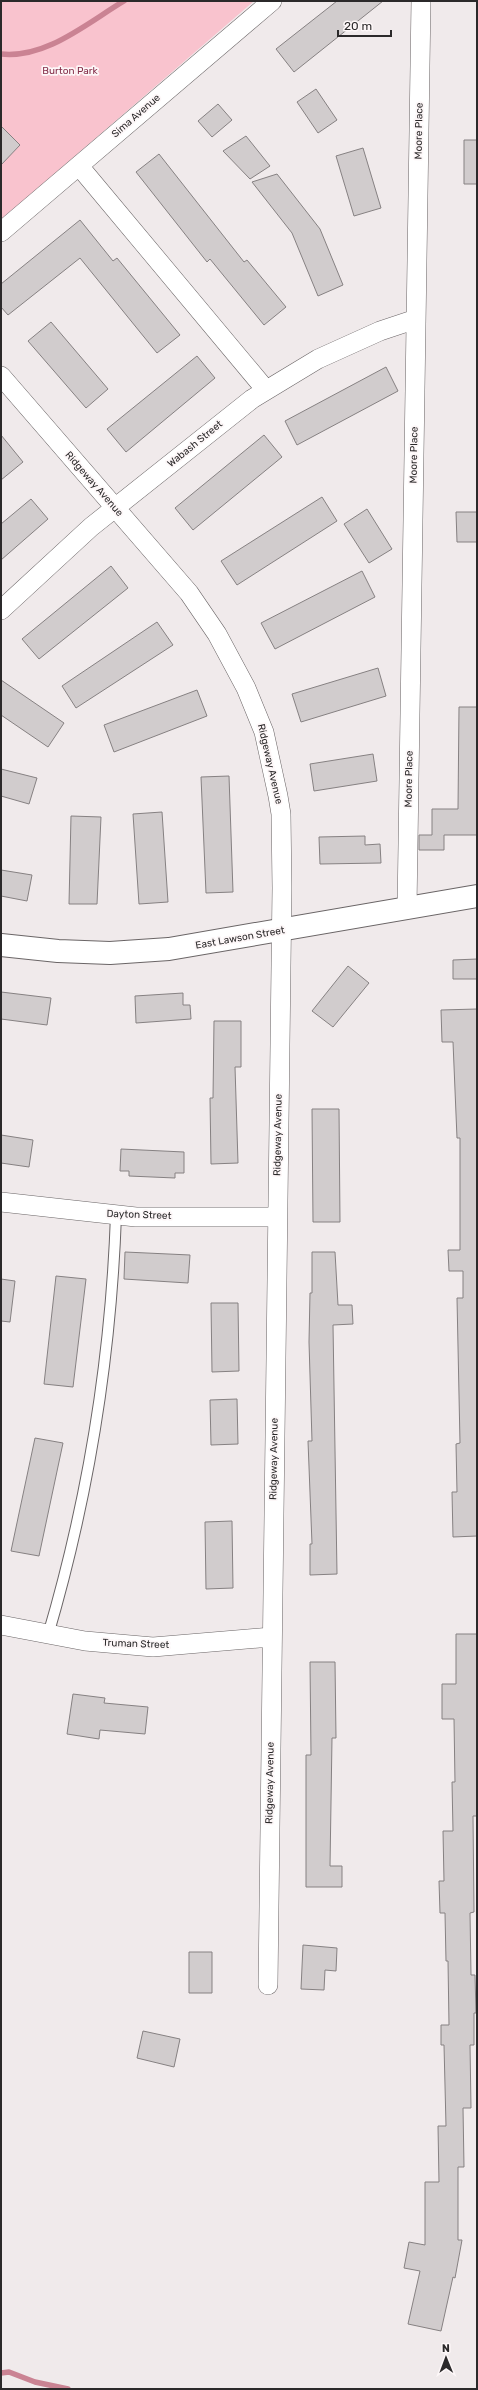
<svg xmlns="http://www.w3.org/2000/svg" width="478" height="2390" font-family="Rubik,sans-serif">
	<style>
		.green { fill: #f9c3ce }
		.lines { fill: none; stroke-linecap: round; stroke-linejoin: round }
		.stream { stroke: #ca8393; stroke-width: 5.5 }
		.building { fill: #d1cccd; stroke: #868182 }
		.lane-casing { stroke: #6a6566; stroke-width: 12 }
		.street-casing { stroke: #6a6566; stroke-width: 20 }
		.secondary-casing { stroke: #6a6566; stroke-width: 24 }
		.lane { stroke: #fff; stroke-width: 10 }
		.street { stroke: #fff; stroke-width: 19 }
		.secondary { stroke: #fff; stroke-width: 22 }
		.labels { text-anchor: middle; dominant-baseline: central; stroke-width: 3.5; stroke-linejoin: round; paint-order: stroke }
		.park-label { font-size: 10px; fill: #842e49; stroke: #fdf7f8 }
		.street-label { font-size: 10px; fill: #2b292a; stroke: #fdf7f8 }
	</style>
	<rect width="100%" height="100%" fill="#f0eaeb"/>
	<path class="green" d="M1 1H254L1 220Z"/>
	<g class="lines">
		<path class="stream" d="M1 54C46 59 87 23 124 1
			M1 2373 9 2372 35 2382 68 2389"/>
	</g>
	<path class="building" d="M337 1H383L294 72 276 49Z
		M316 89 337 120 318 133 297 102Z
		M218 104 232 120 212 137 198 121Z
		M1 126 20 145 1 165Z
		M246 136 270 166 250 179 223 151Z
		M464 140H477V184H464Z
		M363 148 381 208 354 216 336 156Z
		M159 154 244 262 247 260 286 307 264 325 210 259 207 262 136 172Z
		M277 174 320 229 343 285 318 296 292 233 252 182Z
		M80 220 113 261 117 258 180 335 157 353 80 258 8 315 1 307V284Z
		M51 322 108 389 86 408 28 341Z
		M197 356 215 378 126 452 107 429Z
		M386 367 398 391 297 445 285 421Z
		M1 435 23 462 1 480Z
		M264 435 282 457 193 530 175 508Z
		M322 497 337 521 237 585 221 561Z
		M31 499 48 519 1 560V524Z
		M367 509 392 549 369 563 344 524Z
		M456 512H477V542H457Z
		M111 566 128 588 39 659 22 639Z
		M362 571 375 597 275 649 261 623Z
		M157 622 173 645 76 708 62 686Z
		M378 668 386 696 301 722 292 694Z
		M1 680 64 723 48 747 1 715Z
		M197 690 207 716 114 752 104 725Z
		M459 707H477V835H444V850H419V835H432V809H458Z
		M373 754 377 781 314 791 310 764Z
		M1 769 37 778 29 804 1 796Z
		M229 776 233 892 206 893 201 777Z
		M162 812 168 902 139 904 133 814Z
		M71 816 101 817 97 904H69Z
		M365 836V845L380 844 381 863 320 864 319 837Z
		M1 870 32 875 27 901 1 896Z
		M477 959V979H453V960Z
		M348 966 369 983 333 1027 312 1011Z
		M1 992 51 998 47 1025 1 1019Z
		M183 993V1005H190L191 1019 136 1023 135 996Z
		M477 1009V1536L453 1537 452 1492H457L456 1444 460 1443 457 1298H463V1271H449L448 1250H460V1138H457L453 1042H442L441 1010Z
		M214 1021H241V1067H235L238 1163 211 1164 210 1098H213Z
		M312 1109H339L340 1222H313Z
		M1 1135 33 1140 29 1167 1 1163Z
		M121 1149 184 1152V1173H175V1178L129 1176V1171H120Z
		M125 1252 190 1255 188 1283 124 1279Z
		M312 1252H335L338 1305H352L353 1324 333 1325 337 1574 310 1575V1544H312L308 1441H312L309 1342 310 1293H312Z
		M56 1276 86 1279 73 1387 44 1384Z
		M1 1279 15 1281 10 1322 1 1321Z
		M211 1303H238L239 1371 212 1372Z
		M237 1399 238 1444 211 1445 210 1400Z
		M35 1438 63 1443 39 1556 11 1551Z
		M232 1521 233 1588 206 1589 205 1522Z
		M456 1634H477V1816H473L474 1912 470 1913 471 1975H475L476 2013H474V2045H470L471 2108H463L464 2167H458V2240H462L455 2278 453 2277 441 2331 408 2324 420 2271 404 2268 409 2242 425 2245V2182H439L438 2126H446L444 2045H441V2025H449L448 1961H446L445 1913H440L439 1881H444L443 1831H453L452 1782H455L454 1719H442V1684H456Z
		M310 1662H335L336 1738H332L330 1866H342V1887H306V1755H311Z
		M73 1694 105 1698 104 1703 148 1707 145 1734 100 1730 99 1739 67 1734Z
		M303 1945 337 1948 336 1971 325 1970 324 1990 301 1989Z
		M189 1952H212V1993H189Z
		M143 2031 180 2039 174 2067 137 2058Z"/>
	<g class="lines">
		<defs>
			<path id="lane" d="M48 1635C88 1499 111 1357 116 1215"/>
			<path id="street" d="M79 166 266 390
				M1 232 272 1
				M1 376 189 593 217 634 246 688 264 732 278 796 281 814 282 888 268 1985
				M1 610 91 527 252 399 318 359 380 331 416 319
				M407 909 421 1
				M1 1202 136 1217H277
				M1 1625 85 1641 153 1647 271 1637"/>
			<path id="secondary" d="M1 945 58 951 110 953 169 949 477 896"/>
		</defs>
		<use href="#lane" class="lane-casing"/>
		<use href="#street" class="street-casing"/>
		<use href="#secondary" class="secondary-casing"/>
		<use href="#lane" class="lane"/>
		<use href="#street" class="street"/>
		<use href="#secondary" class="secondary"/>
	</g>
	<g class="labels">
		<g class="park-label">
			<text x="70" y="71">Burton Park</text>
		</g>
		<g class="street-label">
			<text transform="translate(136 116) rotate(-41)">Sima Avenue</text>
			<text transform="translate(419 131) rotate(-89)">Moore Place</text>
			<text transform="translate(195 444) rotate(-39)">Wabash Street</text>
			<text transform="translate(414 455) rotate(-89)">Moore Place</text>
			<text transform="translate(94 484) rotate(49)">Ridgeway Avenue</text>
			<text transform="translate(270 764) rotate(77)">Ridgeway Avenue</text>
			<text transform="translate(409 779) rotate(-89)">Moore Place</text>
			<text transform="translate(240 938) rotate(-10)">East Lawson Street</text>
			<text transform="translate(278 1135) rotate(-89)">Ridgeway Avenue</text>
			<text transform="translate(139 1215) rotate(2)">Dayton Street</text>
			<text transform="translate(274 1459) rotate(-89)">Ridgeway Avenue</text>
			<text transform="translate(136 1644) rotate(2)">Truman Street</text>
			<text transform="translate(270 1783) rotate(-89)">Ridgeway Avenue</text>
		</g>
	</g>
	<rect width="478" height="2390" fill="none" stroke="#2b292a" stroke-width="4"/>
	<g transform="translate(446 2358) rotate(359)" stroke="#fdf7f8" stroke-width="3" paint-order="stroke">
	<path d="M0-3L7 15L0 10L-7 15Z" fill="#2b292a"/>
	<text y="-6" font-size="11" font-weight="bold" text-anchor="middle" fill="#2b292a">N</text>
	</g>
	<path d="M338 30v6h53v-6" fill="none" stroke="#2b292a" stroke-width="2"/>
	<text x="344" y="30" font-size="12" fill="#2b292a" stroke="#fdf7f8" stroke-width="3" paint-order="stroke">20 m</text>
</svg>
